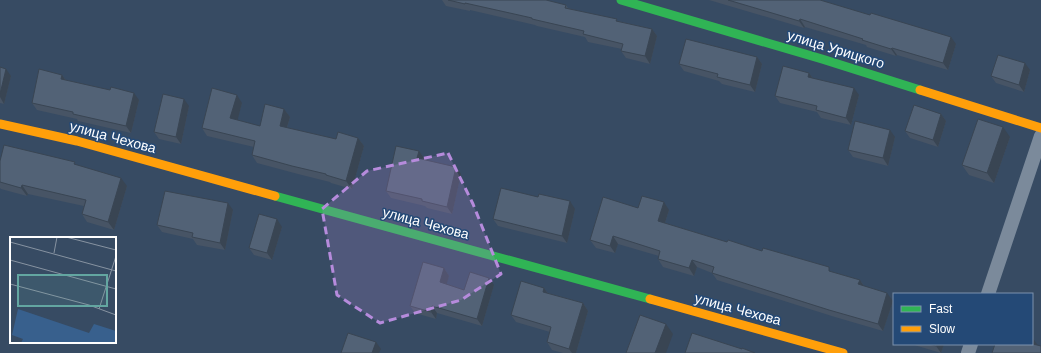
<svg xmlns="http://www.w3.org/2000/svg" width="1041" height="353" font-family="Helvetica,sans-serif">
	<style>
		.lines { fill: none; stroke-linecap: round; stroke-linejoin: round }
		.street { stroke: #7b8a9b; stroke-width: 14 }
		.fast { stroke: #30b455; stroke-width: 9 }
		.slow { stroke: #ff9f0a; stroke-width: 9 }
		.wall { fill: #475465 }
		.shaded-wall { fill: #394553 }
		.building { fill: #526276; stroke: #394553 }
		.marked { fill: #b68bdc; fill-opacity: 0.2; stroke: #b68bdc; stroke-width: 3; stroke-dasharray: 8 5; stroke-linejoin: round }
		.labels { text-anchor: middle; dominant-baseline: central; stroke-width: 3; stroke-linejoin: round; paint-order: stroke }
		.street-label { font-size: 14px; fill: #fff; stroke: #244976 }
		.inset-road { fill: none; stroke: #8793a1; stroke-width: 1 }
		.view { fill: #63a6a1; fill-opacity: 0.15; stroke: #63a6a1; stroke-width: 2 }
		.inset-edge { fill: none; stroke: #fff; stroke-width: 2 }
	</style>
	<rect width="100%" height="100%" fill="#374b63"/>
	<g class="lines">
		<path class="street" d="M988 294 1041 136
			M968 353 971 344"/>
		<path class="fast" d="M621 0 822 59 920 90
			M275 196 650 299"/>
		<path class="slow" d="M920 90 1041 128
			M0 124 77 141 275 196
			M650 299 843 353"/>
	</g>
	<path class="wall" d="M442 0H546L566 5 568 8 618 21 652 29 657 36 650 64 626 58 621 51 622 49 588 42 585 37 537 26 535 25 470 10V11L446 6Z
		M709 0H820L956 44 948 70 897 55 896 56 867 47 866 45 805 27 804 28Z
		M757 57 762 64 755 92 722 84 719 81 684 71 679 64Z
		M0 67 11 76 4 104 0 103Z
		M1030 70 1024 92 996 83 991 76Z
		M809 73 813 78 859 95 851 125 821 118 817 112 780 103 775 96Z
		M62 75 66 80 139 100 131 133 78 121 77 119 37 110 32 103Z
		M242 103 237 120 260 126 284 109 290 117 287 128 336 139 358 138 364 146 352 189 331 183 330 182 298 174 257 163 252 155 254 147 207 136 202 128Z
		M189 106 181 144 159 139 154 132Z
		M941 114 946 121 938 147 910 138 905 131Z
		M895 137 888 166 853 157 848 150Z
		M1010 137 994 183 969 175 962 165Z
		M419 151 424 158 423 159 461 174 452 214 427 208 425 206 391 198 386 191Z
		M0 161 77 165 127 186 114 230 87 222 82 214 84 206 28 194 27 196 1 189 0 188Z
		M538 197 575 209 567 243 498 226 493 219Z
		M233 210 225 250 197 245 193 239 162 232 157 225Z
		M669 210 665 223 727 242 860 280 864 286 893 301 883 331 835 317 717 280 712 273 697 267 694 276 663 267 658 259 659 256 618 244 615 253 596 248 590 240Z
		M282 227 272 260 254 255 249 248Z
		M444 268 449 276 446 284 464 290 494 285 482 326 437 313 436 319 415 313 410 306Z
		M544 288 548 293 583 303 588 311 576 353H563L552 350 547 342 550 332 516 322 511 315Z
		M911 344H944L941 353Z"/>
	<path class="shaded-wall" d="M800 19 805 27 804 28 799 21Z
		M652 29 657 36 650 64 645 56Z
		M951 37 956 44 948 70 943 63Z
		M892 48 897 55 896 56 891 49Z
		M757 57 762 64 755 92 750 85Z
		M1025 63 1030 70 1024 92 1019 85Z
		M6 69 11 76 4 104 0 97V94Z
		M809 73 814 80 808 77Z
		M62 75 67 82 61 79Z
		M854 88 859 95 851 125 846 118Z
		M134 93 139 100 131 133 126 126Z
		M237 95 242 103 236 126 230 118Z
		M184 99 189 106 181 144 176 137Z
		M284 109 290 117 285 134 280 126Z
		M941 114 946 121 938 147 933 140Z
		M1003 127 1010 137 994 183 987 173Z
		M890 130 895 137 888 166 883 158Z
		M358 138 364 146 352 189 346 181Z
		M419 151 424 158 422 165 417 158Z
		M456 167 461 174 452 214 447 207Z
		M121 178 127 186 114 230 108 222Z
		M22 185 28 194 27 196 21 188Z
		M570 201 575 209 567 243 562 236Z
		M664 202 669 210 663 229 658 221Z
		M228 203 233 210 225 250 220 243Z
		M277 219 282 227 272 260 267 253Z
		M613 236 618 244 615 253 610 246Z
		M692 260 697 267 694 276 689 268Z
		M444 268 449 276 445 289 440 282Z
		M489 278 494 285 482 326 477 319Z
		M860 280 865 288 858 284Z
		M544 288 549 295 543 292Z
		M887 293 893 301 883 331 878 324Z
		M583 303 588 311 576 353H572L569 349Z
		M432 306 437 313 436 319 431 312Z
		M666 324 673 334 666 353H655Z
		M1034 340 1039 347 1033 344Z
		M376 342 381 349 379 353H372Z
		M937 344H944L941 353 936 346Z"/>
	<path class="building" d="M448 0H546L566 5 565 8 617 19 616 21 652 29 645 56 621 51 623 44 583 34 584 31 532 19V18L465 3V4Z
		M728 0H820L870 15 871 13 951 37 943 63 892 48 891 49 862 40 863 39 800 19 799 21Z
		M686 39 757 57 750 85 717 77 718 74 679 64Z
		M998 55 1025 63 1019 85 991 76Z
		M783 66 809 73 808 77 854 88 846 118 816 110 817 106 775 96Z
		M0 67 6 69 0 94Z
		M39 69 62 75 61 79 110 90 111 87 134 93 126 126 73 114V112L32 103Z
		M212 88 237 95 230 118 260 126 265 104 284 109 280 126 336 139 338 132 358 138 346 181 326 175V174L292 166 252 155 255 141 202 128Z
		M163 94 184 99 176 137 154 132Z
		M914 105 941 114 933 140 905 131Z
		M978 119 1003 127 987 173 962 165Z
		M855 121 890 130 883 158 848 150Z
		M4 145 75 162 74 164 121 178 108 222 82 214 86 200 22 185 21 188 0 182V161Z
		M396 146 419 151 417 158 456 167 447 207 422 201V199L386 191Z
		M501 188 538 197 539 194 570 201 562 236 493 219Z
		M165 191 228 203 220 243 192 237 193 233 157 225Z
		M642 196 664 202 658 221 727 242 728 240 762 251 763 248 829 267V271L860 280 858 284 887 293 878 324 829 310 712 273 714 267 692 260 689 268 658 259 660 251 613 236 610 246 590 240 603 197 638 208Z
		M259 214 277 219 267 253 249 248Z
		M423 262 444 268 440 282 464 290 470 272 489 278 477 319 432 306 431 312 410 306Z
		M521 281 544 288 543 292 583 303 569 349 547 342 551 327 511 315Z
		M640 315 666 324 655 353H626Z
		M348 333 376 342 372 353H341Z
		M692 333 742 349V348L755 353H685Z
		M1032 340H1034L1033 344 1041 346V353H992L995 344H1032Z
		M929 344H937L936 346Z"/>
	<path class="marked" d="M448 153 473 204 501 274 461 300 380 323 337 295 322 209 367 171Z"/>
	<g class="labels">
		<g class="street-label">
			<text transform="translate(836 49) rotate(17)">улица Урицкого</text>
			<text transform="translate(113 137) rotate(15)">улица Чехова</text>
			<text transform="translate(426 223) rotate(15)">улица Чехова</text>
			<text transform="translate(738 309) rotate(15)">улица Чехова</text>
		</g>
	</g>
	<g transform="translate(10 237)">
		<rect width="106" height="106" fill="#374b63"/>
		<path d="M8 72 79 96 84 87 106 94V106H11L13 102 2 98Z" fill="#38608d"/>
		<path class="inset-road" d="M56 0 106 13M0 5 106 34M44 16 47 0M0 23 106 52M0 47 79 68 106 78M89 72 106 19"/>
		<path class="view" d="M8 38H97V69H8Z"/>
		<rect width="106" height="106" class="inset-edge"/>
	</g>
	<rect x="893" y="293" width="140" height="52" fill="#244976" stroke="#7c92ad"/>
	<rect x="901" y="306" width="20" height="6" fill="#30b455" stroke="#7c92ad"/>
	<text x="929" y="313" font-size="12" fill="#ffffff">Fast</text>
	<rect x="901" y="326" width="20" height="6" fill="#ff9f0a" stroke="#7c92ad"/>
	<text x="929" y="333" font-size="12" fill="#ffffff">Slow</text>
</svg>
